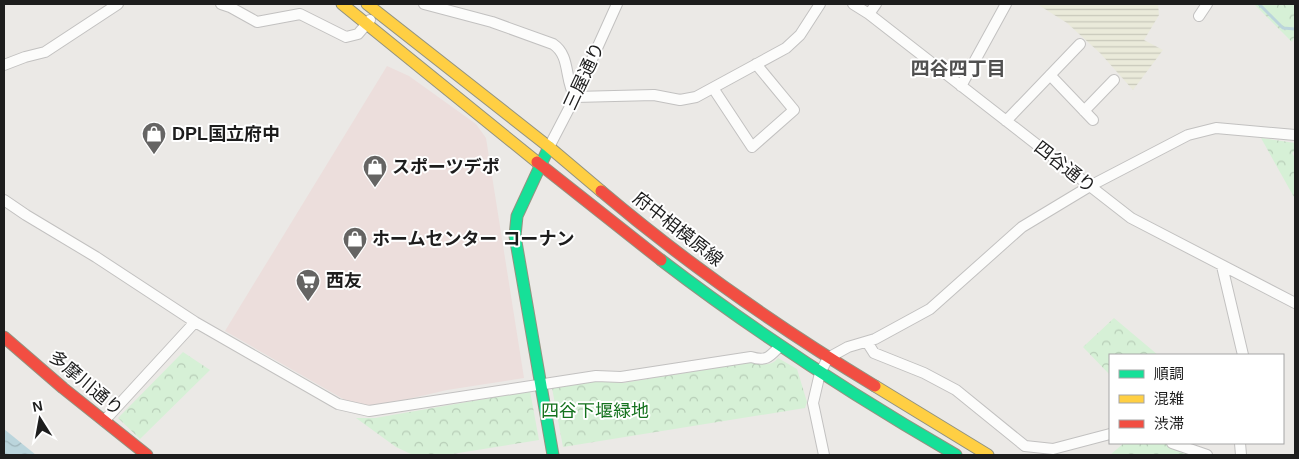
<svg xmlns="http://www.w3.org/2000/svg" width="1299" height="459" font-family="Arial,'Noto Sans JP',sans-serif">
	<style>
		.commercial { fill: #ecdedc }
		.farmland { fill: url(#farmland-rules) }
		.park { fill: url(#park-crowns) }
		.water { fill: url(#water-waves) }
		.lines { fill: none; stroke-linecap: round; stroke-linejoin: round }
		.stream { stroke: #bbd5dc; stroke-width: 3 }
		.street-casing { stroke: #c2c1c0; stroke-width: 12 }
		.fast-casing { stroke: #929380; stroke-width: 13 }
		.slow-casing { stroke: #929380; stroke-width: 13 }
		.jam-casing { stroke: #929380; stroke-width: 13 }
		.street { stroke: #fcfcfb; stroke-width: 10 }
		.fast { stroke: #16e098; stroke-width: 11 }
		.slow { stroke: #ffcf43; stroke-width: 11 }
		.jam { stroke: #f24e42; stroke-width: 11 }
		.labels { text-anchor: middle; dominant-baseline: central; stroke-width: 4; stroke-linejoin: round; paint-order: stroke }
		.street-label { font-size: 18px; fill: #1d1d1d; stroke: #fff }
		.poi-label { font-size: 18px; font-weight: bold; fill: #1d1d1d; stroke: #fff; text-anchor: start }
		.park-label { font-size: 18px; fill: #14721d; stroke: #fff }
		.neighbourhood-label { font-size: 19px; font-weight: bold; fill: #505050; stroke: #fff }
	</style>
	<defs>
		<pattern id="farmland-rules" width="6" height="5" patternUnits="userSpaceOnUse" patternTransform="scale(1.25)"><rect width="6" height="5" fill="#eaeada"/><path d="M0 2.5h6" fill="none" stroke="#c8c8bb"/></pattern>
		<pattern id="park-crowns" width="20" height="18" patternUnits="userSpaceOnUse" patternTransform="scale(1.25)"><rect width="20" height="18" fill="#d6f0d6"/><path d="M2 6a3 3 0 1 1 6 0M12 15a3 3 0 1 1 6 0" fill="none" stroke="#b7cdb7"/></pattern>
		<pattern id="water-waves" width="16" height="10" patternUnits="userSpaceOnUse" patternTransform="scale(1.25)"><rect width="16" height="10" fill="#bbd5dc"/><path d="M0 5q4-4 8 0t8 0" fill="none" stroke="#a0b6bc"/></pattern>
	</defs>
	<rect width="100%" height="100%" fill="#ebe9e6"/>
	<path class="commercial" d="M387 66 409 76 476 124 486 138 524 378 447 390 374 407 345 400 225 331Z"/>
	<path class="farmland" d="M1037 4H1158L1159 15 1144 40 1163 50 1133 90 1100 53 1067 23Z"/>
	<path class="park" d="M1254 4H1295V35L1292 42Z
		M1261 138 1295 143V151L1292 153 1295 158V199Z
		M1114 318 1158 355H1110V375L1083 347Z
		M183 352 210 370 140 439 118 418Z
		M778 358 797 369 807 402 805 408 563 447 552 388 598 380 623 383 752 362C762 364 771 367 778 358Z
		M530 391 539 440 446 455H413L396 447 356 418H375Z
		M1124 443H1164L1198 455H1110Z"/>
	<path class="water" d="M4 429 36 455H4Z"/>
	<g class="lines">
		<path class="stream" d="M1259 4 1283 28 1295 29"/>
		<defs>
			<path id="street" d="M221 4 230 7 257 22 300 14 346 37 358 34 370 20
				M424 4 492 22 553 44C571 56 564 79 575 97L654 95 680 100 696 97 786 48 800 35 820 4
				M853 4 869 14 1131 218 1295 303
				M869 14 876 4
				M1199 16 1207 4
				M4 65 25 57 45 52 118 4
				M1050 75 1093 120
				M961 86 1006 4
				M713 88 752 147 794 110 756 64
				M1084 111 1114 80
				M1006 121 1080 44
				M549 147 575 97 617 4
				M4 200 26 215 96 257 195 322 338 404 369 411 596 376 621 377 751 357C767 362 770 356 780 346
				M1222 266 1243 355
				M867 342 874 353 924 373 956 390 1025 446 1053 449 1110 434
				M104 421 195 322
				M1172 443 1207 455
				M1240 443 1241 455
				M824 455 813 403 820 373 828 358 848 347 875 339 930 309 1022 227 1090 186 1188 135 1216 128 1295 135"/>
			<path id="fast" d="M549 147 517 216 515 236 553 455
				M661 260C755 332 854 396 956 455"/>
			<path id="slow" d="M342 4 537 162
				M367 4 549 147 601 191
				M875 386 988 455"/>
			<path id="jam" d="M537 162 661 260
				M601 191C686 263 779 328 875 386
				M4 337 63 388 147 455"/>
		</defs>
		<use href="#street" class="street-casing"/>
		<use href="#fast" class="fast-casing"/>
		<use href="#slow" class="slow-casing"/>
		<use href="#jam" class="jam-casing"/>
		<use href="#street" class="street"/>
		<use href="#fast" class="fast"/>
		<use href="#slow" class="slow"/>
		<use href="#jam" class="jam"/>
	</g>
	<defs>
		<symbol id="shop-pin" viewBox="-11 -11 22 30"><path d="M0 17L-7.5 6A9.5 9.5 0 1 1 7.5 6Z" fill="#656463" stroke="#fff"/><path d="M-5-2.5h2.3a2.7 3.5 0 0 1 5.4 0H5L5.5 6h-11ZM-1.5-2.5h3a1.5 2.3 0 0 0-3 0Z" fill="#fff"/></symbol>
		<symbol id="supermarket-pin" viewBox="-11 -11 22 30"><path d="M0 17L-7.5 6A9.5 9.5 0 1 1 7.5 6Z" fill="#656463" stroke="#fff"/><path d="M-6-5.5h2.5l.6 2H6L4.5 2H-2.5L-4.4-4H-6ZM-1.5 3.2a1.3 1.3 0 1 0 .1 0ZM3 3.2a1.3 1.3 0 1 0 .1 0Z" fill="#fff"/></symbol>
	</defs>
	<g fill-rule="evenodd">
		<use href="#shop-pin" x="140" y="120" width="28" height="38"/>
		<use href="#shop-pin" x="361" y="153" width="28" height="38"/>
		<use href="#shop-pin" x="341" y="225" width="28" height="38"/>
		<use href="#supermarket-pin" x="294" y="267" width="28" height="38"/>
	</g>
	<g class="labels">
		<g class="street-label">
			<text transform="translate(584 76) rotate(-65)">三屋通り</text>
			<text transform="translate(1065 167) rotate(38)">四谷通り</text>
			<text transform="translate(678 229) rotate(38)">府中相模原線</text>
			<text transform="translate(86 383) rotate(40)">多摩川通り</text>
		</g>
		<g class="poi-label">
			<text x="172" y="134">DPL国立府中</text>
			<text x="392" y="167">スポーツデポ</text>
			<text x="372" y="239">ホームセンター コーナン</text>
			<text x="326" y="281">西友</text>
		</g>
		<g class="park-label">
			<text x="595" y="411">四谷下堰緑地</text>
		</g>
		<g class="neighbourhood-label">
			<text x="958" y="68">四谷四丁目</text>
		</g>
	</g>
	<rect width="1299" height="459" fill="none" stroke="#1d1d1d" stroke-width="10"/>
	<rect x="1109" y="354" width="175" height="90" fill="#ffffff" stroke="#a5a5a5"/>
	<rect x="1119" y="370" width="25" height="8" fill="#16e098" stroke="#a5a5a5"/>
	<text x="1154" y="379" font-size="15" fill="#1d1d1d">順調</text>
	<rect x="1119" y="395" width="25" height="8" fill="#ffcf43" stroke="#a5a5a5"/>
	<text x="1154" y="404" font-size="15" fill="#1d1d1d">混雑</text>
	<rect x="1119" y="420" width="25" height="8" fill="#f24e42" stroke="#a5a5a5"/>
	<text x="1154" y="429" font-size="15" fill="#1d1d1d">渋滞</text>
	<g transform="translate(40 419) rotate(349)" stroke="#ffffff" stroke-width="4" paint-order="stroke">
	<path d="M0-4L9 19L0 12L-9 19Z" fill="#1d1d1d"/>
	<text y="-8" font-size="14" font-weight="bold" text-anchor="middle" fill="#1d1d1d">N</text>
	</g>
</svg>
